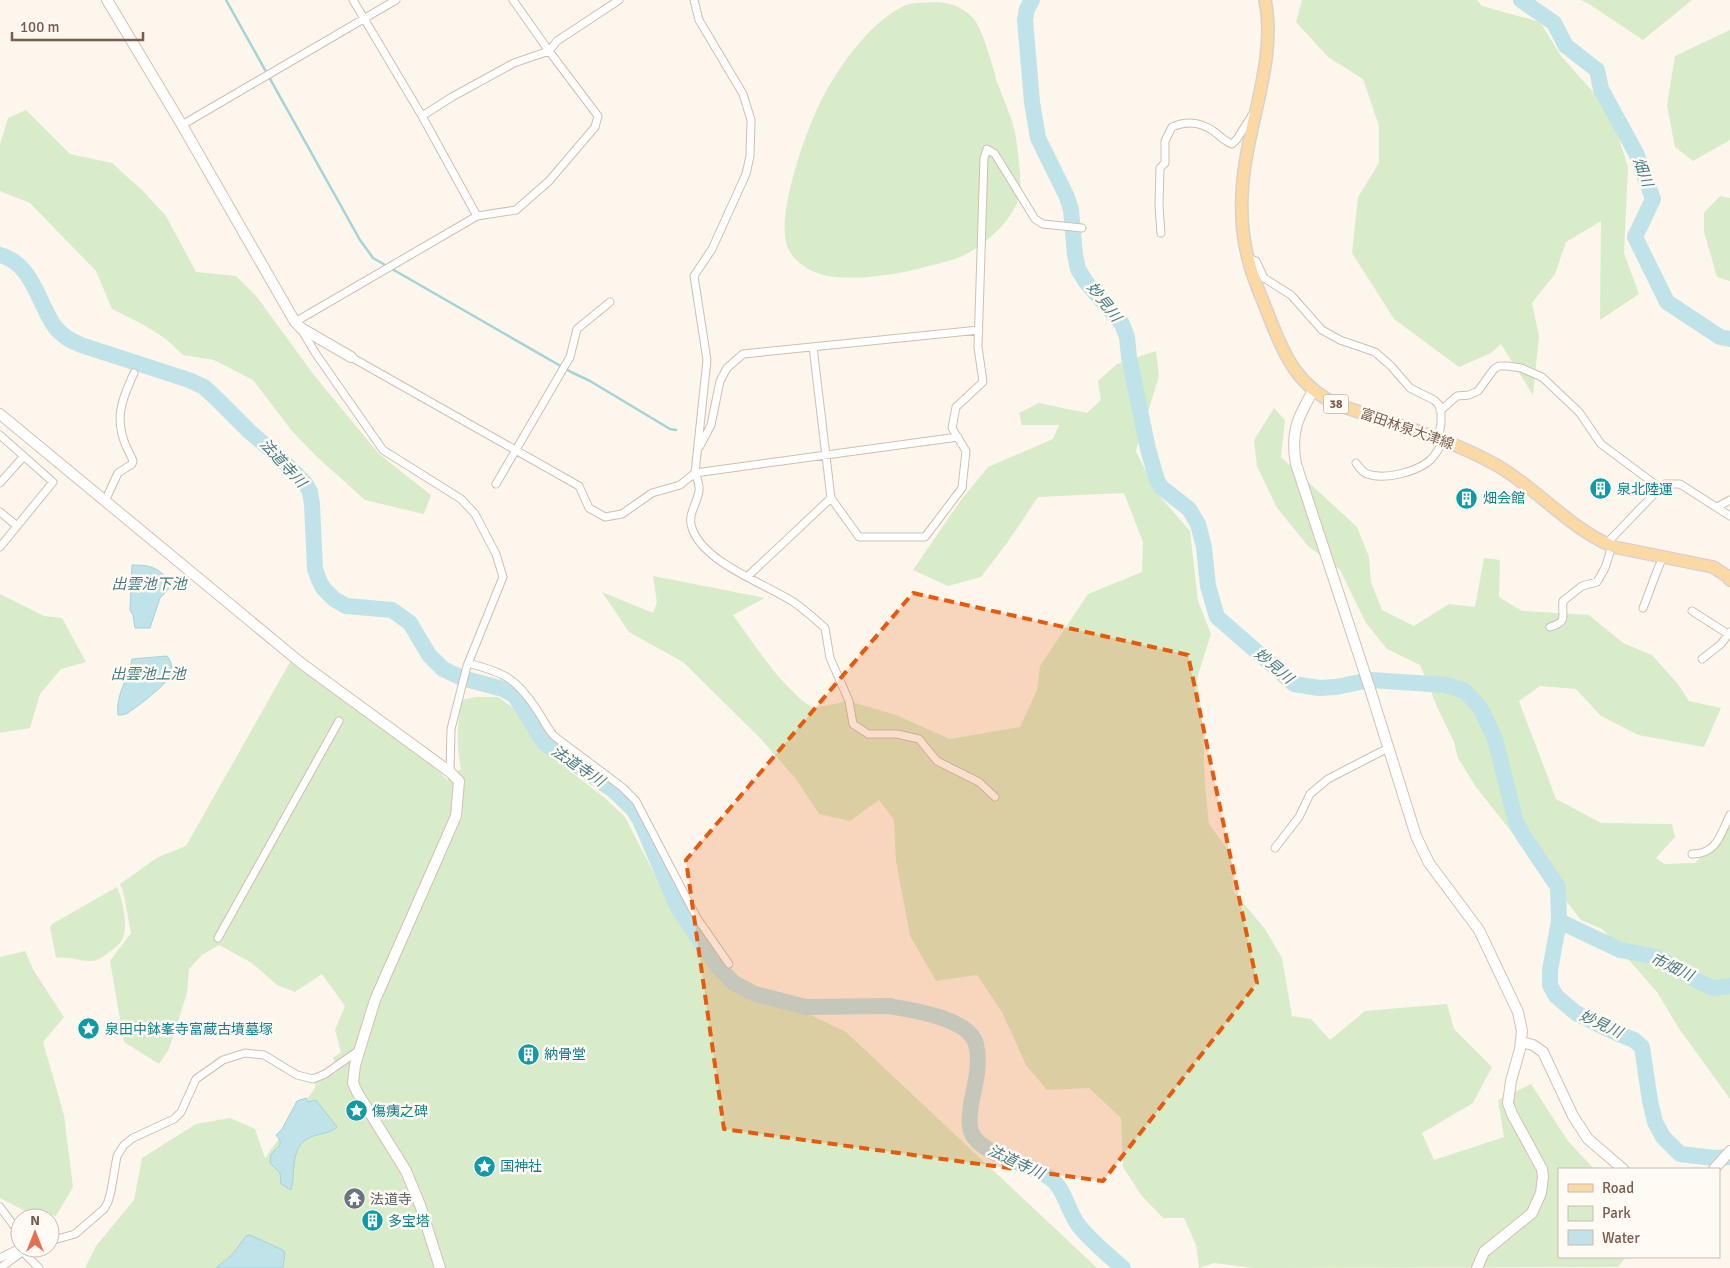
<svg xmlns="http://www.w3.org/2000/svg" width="1730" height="1268" font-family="Signika,'Noto Sans JP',sans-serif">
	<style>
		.green { fill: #d8ecc9 }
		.water { fill: #bfe3e8; stroke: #a5d3da }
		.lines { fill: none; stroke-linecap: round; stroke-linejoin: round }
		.stream { stroke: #a5d3da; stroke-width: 2.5 }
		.river { stroke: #bfe3e8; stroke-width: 16 }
		.street-casing { stroke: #d1beb0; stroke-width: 9 }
		.secondary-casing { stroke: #d6c0b0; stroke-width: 12 }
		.primary-casing { stroke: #dad1cd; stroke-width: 14 }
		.street { stroke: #fff; stroke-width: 7 }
		.secondary { stroke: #fff; stroke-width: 10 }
		.primary { stroke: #fbd9a5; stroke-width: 11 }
		.marked { fill: #e8590c; fill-opacity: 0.2; stroke: #e8590c; stroke-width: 4; stroke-dasharray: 10 6; stroke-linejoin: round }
		.labels { text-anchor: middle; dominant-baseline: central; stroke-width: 5; stroke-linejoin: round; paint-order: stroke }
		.shield { fill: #fffaf3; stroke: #a28b7f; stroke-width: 1 }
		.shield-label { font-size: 12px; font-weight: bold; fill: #7a5c4d }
		.street-label { font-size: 14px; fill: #7a5c4d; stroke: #fffaf3 }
		.culture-label { font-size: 14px; fill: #0d838f; stroke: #fffaf3; text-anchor: start }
		.worship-label { font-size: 14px; fill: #5b616d; stroke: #fffaf3; text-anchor: start }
		.water-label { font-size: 15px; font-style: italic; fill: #437c86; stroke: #fffaf3 }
	</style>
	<rect width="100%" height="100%" fill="#fdf6ec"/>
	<path class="green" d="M1302 0H1477L1482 6 1540 22 1561 56 1610 111 1628 167 1624 253 1639 294 1600 320 1601 221 1566 242 1555 274 1532 303 1539 336 1533 395 1501 344 1491 353 1459 367 1394 319 1352 253 1358 197 1379 163V126L1363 79 1328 57 1296 22Z
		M1581 0H1692L1643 40 1589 4Z
		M936 2C951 3 961 6 972 17 982 26 993 67 997 82 1003 98 1011 115 1015 132 1017 142 1022 184 1020 193 1015 218 989 241 968 253 959 259 947 261 937 264 903 273 870 280 836 277 815 276 791 263 786 242 778 206 810 117 829 86 846 57 873 21 904 6 912 2 926 3 936 2Z
		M1730 30V140L1693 161 1675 147 1667 105 1675 56Z
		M26 110 70 154 112 163 142 190 166 216 196 272 236 276 257 297 314 375 379 454 431 495 424 514 365 500 317 457 292 431 253 380 214 360 183 355 166 339 144 325 112 309 96 271 30 203 0 191V144L8 118Z
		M1720 196 1730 198V281L1717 277 1704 232V213Z
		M1156 351 1159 376 1136 451 1156 492 1190 531 1198 601 1211 634 1197 678 1203 725 1205 786 1209 824 1231 854 1234 892 1265 929 1282 958 1292 1016 1311 1019 1330 1040 1365 1011 1447 1004 1454 1029 1492 1067 1473 1103 1422 1133 1434 1160 1504 1137 1498 1100 1531 1084 1568 1141 1594 1169H1559V1257H1626L1618 1267 1253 1268 1214 1263 1199 1268 1196 1245 1184 1218H1163L1141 1195 1123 1167 1121 1118 1089 1088 1047 1090 1026 1065 1002 1012 977 975 936 981 910 936 896 861 894 820 879 800 850 821 819 814 796 779 760 738 683 662 629 632 602 592 653 613 657 603 653 576 765 598 733 615C755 645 782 689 813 708L849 701 896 715 950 739 1020 727 1037 690 1040 666 1088 594 1142 572 1143 542 1124 493 1038 497 1007 543 981 577 948 586 913 570 961 500 988 467 1053 439 1059 425H1022L1019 413 1039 403 1087 413 1101 400 1098 381 1117 364Z
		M1274 408 1285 420 1281 457 1357 527 1369 557 1371 582 1382 610 1414 626 1449 604 1475 607 1484 558 1500 560 1499 597 1522 611 1589 615 1623 643 1652 655 1677 683 1689 701 1721 708 1704 747 1638 735 1601 716 1576 689 1540 686 1519 701 1556 799 1601 823 1672 824 1675 837 1656 858 1664 864 1695 863 1730 827V1099L1678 1027 1657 992 1602 929 1581 920 1476 787 1458 758 1454 742 1438 709 1420 665 1387 649 1366 623 1340 570 1308 546 1277 508 1257 466 1254 440Z
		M0 594 44 616 62 618 86 662 61 669 40 694 30 728 0 733Z
		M290 662 439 771 447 780 461 769C456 740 457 728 462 700L475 697H498L512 707 541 749 605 798 625 817 678 920 713 970 755 996 809 1014 846 1032 1097 1268H85L96 1246 134 1200 142 1158 196 1124 230 1118 255 1129 265 1158 315 1088V1082L336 1073 335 1063 333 1058 341 1052 335 1030 345 1006 322 974 295 992 277 985 252 963 219 945 202 955 189 969 187 993 169 1049 159 1064 124 1042 110 961 131 933 123 891 120 884 158 857 186 846Z
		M117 887C123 900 130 931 120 943 117 947 111 950 108 953 102 957 98 961 90 961 78 961 68 956 56 958L50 927 52 924Z
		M25 951 34 971 64 1017 43 1042 64 1115 73 1187 56 1216 23 1210 0 1198V957Z"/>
	<path class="water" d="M132 565C152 565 160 568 172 585L160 598 150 628H135L133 615 130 610Z
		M167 656C171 660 173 668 171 674 170 682 137 707 129 712 126 715 122 715 118 715 115 694 129 679 132 659Z
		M306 1098 308 1102 316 1100 337 1127C330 1134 320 1133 311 1137 289 1146 296 1172 291 1190L281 1184 280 1173 270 1163 271 1154 280 1145V1140L276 1135 282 1129 297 1101Z
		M250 1235 283 1250 285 1253 283 1268H216L232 1255 246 1236Z"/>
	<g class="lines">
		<path class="stream" d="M226 0 360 240 373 258 571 372 590 381 670 429 676 430"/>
		<path class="river" d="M1032 0 1027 9 1025 20 1032 102 1038 138 1067 197 1071 210 1075 255 1078 269 1086 282 1122 324 1127 337 1129 357 1148 449 1157 480 1161 487 1189 509 1198 524 1204 547 1208 586 1217 617 1294 684 1319 688 1336 687 1370 680 1446 685 1465 691 1481 709 1495 739 1516 822 1523 835 1558 887 1559 921 1550 970V985L1556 996 1576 1013 1614 1032 1634 1040 1642 1047 1650 1101 1655 1122 1663 1137 1680 1154 1714 1158 1730 1157
			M1521 0 1554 23 1566 46 1597 70 1601 89 1636 153 1653 199 1635 237 1667 302 1720 337 1730 339
			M0 255C33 264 38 303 55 327 62 336 71 341 81 345L189 380 204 387 217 399 250 432 281 459 305 483 310 492 312 504 315 569 319 580 323 588 334 599 346 606 392 610 410 623 429 655 443 669 462 678 503 689 515 696 544 743 613 790 633 809 640 820 678 908 718 967 734 983 755 994 806 1007 889 1006C912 1010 969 1018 976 1044 981 1063 975 1085 971 1104 970 1115 967 1127 974 1137 986 1155 1028 1164 1047 1176 1065 1186 1067 1211 1079 1226 1092 1242 1108 1255 1123 1268
			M1559 921 1620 950 1657 957 1699 982 1714 988 1730 986"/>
		<defs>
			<path id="street" d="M353 0 422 116 477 216
				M513 0 549 51 557 41 619 0
				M182 125 396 0
				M1161 233 1159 206 1160 168 1165 163V141L1172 127C1188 120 1202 122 1216 133 1221 137 1226 142 1232 144L1237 139 1254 112
				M1248 258 1256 261 1264 278 1291 295 1322 330 1340 340 1375 352 1391 366 1410 388 1434 400 1439 405 1441 413V424L1438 438
				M295 322 477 216 516 210 549 181 595 127 598 116 549 51 514 63 452 97 422 116
				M301 329 316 354 383 450 461 499 475 514 496 554 503 577 467 666 451 729 450 772
				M351 357 579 486 589 508 605 517 622 514 652 493 680 485 695 473 707 360 694 276 712 249 746 174 750 156 751 120 743 94 699 20 694 0
				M1440 411 1457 396 1469 395 1478 391 1494 369 1499 366H1507L1521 368 1542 377 1579 412 1601 444 1660 488
				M0 435 53 482 0 547
				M958 437 695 473C697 478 700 486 699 491 697 504 687 515 692 528 703 562 763 583 792 601 804 609 815 619 825 628L830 658 849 701 853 724 868 734H897L919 739 937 761 979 782 995 797
				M700 446 711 425 720 381 727 368 743 354 979 330
				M1356 463C1360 469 1364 474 1371 475 1388 479 1414 472 1428 462 1435 457 1439 448 1444 440
				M0 483 24 456
				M496 484 570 357 577 329 610 302
				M831 498 859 537H925L962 488 966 451 952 428 956 407 983 382 978 347 984 158 987 149 995 154 1035 219 1043 224 1082 228
				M105 501 118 473 132 464 133 461C131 455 128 451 126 446 114 418 122 399 134 373
				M1717 507 1730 500
				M0 512 17 526
				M1606 544 1660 488 1665 484H1680L1730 516
				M748 576 831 498 813 347
				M1643 608C1650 591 1655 574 1663 557
				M1692 611 1728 634
				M1550 627C1569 621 1561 617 1563 601L1582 586 1597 582 1605 568 1612 546
				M1702 659 1721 644 1730 632
				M468 663C505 673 516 678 537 710 543 719 547 728 554 736L622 787 636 801 697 918 729 964
				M1275 848 1299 817 1310 794 1328 779 1388 748
				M1692 854C1717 854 1720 835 1730 815
				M218 938 339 721
				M0 1207 20 1234
				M50 1241 75 1234 104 1209 108 1202 111 1191 117 1156 124 1145 133 1138 174 1119 181 1112 196 1079 223 1060 245 1053 264 1055 297 1075 313 1079 325 1074 358 1051
				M25 1248 26 1255 39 1268
				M0 1258 20 1248
				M0 1268 25 1250"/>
			<path id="secondary" d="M107 0 182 125 295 322 301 328 351 357
				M1313 391C1298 417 1290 432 1296 464L1370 689 1416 836 1429 863 1479 930 1518 1012 1522 1031 1520 1049 1511 1081 1508 1103 1512 1114 1542 1169 1543 1177 1541 1193 1532 1213 1484 1252 1477 1268
				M0 414 301 663 450 772 459 781 456 816 375 1000 355 1065 353 1083 357 1092 406 1171 420 1205 440 1268
				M1521 1042 1533 1045 1543 1052 1573 1116 1588 1139 1623 1169
				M1714 1169 1730 1151"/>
			<path id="primary" d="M1265 0C1278 63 1244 131 1242 195 1241 216 1243 241 1249 262 1254 282 1263 300 1270 319 1285 358 1299 387 1338 405 1392 423 1449 438 1498 466 1539 490 1570 529 1614 547L1713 567 1727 576 1730 580"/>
		</defs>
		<use href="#street" class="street-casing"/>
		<use href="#secondary" class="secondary-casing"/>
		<use href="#primary" class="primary-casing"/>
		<use href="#street" class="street"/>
		<use href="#secondary" class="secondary"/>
		<use href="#primary" class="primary"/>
	</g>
	<path class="marked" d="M913 593 1188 655 1257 983 1103 1181 724 1129 686 860Z"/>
	<defs>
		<symbol id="building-disc" viewBox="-11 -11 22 22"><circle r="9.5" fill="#0f9aa8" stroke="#fffaf3"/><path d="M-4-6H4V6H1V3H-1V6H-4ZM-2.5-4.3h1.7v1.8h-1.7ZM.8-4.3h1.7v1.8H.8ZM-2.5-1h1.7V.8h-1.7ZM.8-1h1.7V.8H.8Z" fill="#fff"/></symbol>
		<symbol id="sight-disc" viewBox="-11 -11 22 22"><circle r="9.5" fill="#0f9aa8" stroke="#fffaf3"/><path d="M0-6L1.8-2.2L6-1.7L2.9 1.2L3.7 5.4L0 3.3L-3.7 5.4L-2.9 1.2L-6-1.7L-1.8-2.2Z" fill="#fff"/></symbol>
		<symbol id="temple-disc" viewBox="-11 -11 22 22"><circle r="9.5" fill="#6b7280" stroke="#fffaf3"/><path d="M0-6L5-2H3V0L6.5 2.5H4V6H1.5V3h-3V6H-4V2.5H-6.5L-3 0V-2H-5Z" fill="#fff"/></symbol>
	</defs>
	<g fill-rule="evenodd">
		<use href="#building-disc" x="1588" y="476" width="25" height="25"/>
		<use href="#building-disc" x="1454" y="486" width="25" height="25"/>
		<use href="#sight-disc" x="76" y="1016" width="25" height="25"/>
		<use href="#building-disc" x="516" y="1042" width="25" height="25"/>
		<use href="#sight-disc" x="344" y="1098" width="25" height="25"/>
		<use href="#sight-disc" x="472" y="1154" width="25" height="25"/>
		<use href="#temple-disc" x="342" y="1186" width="25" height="25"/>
		<use href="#building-disc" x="360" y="1208" width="25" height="25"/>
	</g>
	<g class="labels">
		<rect class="shield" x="1323.5" y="394.5" width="25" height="19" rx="4"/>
		<g class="shield-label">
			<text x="1336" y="404">38</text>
		</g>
		<g class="street-label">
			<text transform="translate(1407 429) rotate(19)">富田林泉大津線</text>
		</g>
		<g class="culture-label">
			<text x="1617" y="489">泉北陸運</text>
			<text x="1483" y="498">畑会館</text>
			<text x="105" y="1029">泉田中鉢峯寺富蔵古墳墓塚</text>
			<text x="544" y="1054">納骨堂</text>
			<text x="372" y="1111">傷痍之碑</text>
			<text x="500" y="1166">国神社</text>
			<text x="388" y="1221">多宝塔</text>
		</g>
		<g class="worship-label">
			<text x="370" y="1199">法道寺</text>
		</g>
		<g class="water-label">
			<text transform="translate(1643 172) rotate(69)">畑川</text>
			<text transform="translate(1104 302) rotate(52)">妙見川</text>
			<text transform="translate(283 463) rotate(47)">法道寺川</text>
			<text x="149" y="584">出雲池下池</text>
			<text transform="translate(1274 666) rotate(40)">妙見川</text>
			<text x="148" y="674">出雲池上池</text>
			<text transform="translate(578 766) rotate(34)">法道寺川</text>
			<text transform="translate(1672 967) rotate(25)">市畑川</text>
			<text transform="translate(1601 1024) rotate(25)">妙見川</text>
			<text transform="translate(1016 1162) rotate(25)">法道寺川</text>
		</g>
	</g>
	<rect x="1558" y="1168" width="162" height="90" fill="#fffaf3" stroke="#cabbb1"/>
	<rect x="1568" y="1184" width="25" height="8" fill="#fbd9a5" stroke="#cabbb1"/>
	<text x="1602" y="1193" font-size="15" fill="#7a5c4d">Road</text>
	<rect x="1568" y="1206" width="25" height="15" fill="#d8ecc9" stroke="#cabbb1"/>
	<text x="1602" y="1218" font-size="15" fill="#7a5c4d">Park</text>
	<rect x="1568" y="1230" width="25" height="15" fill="#bfe3e8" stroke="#cabbb1"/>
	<text x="1602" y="1243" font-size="15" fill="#7a5c4d">Water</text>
	<g transform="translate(35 1233)"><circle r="24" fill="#fffaf3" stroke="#cabbb1"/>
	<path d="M0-4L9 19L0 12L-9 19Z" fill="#e76f51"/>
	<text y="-8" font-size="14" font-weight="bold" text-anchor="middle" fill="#7a5c4d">N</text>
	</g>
	<path d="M12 32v8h131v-8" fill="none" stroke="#7a5c4d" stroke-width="2.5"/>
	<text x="20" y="32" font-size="15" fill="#7a5c4d" stroke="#fffaf3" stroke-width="4" paint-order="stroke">100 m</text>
</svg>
